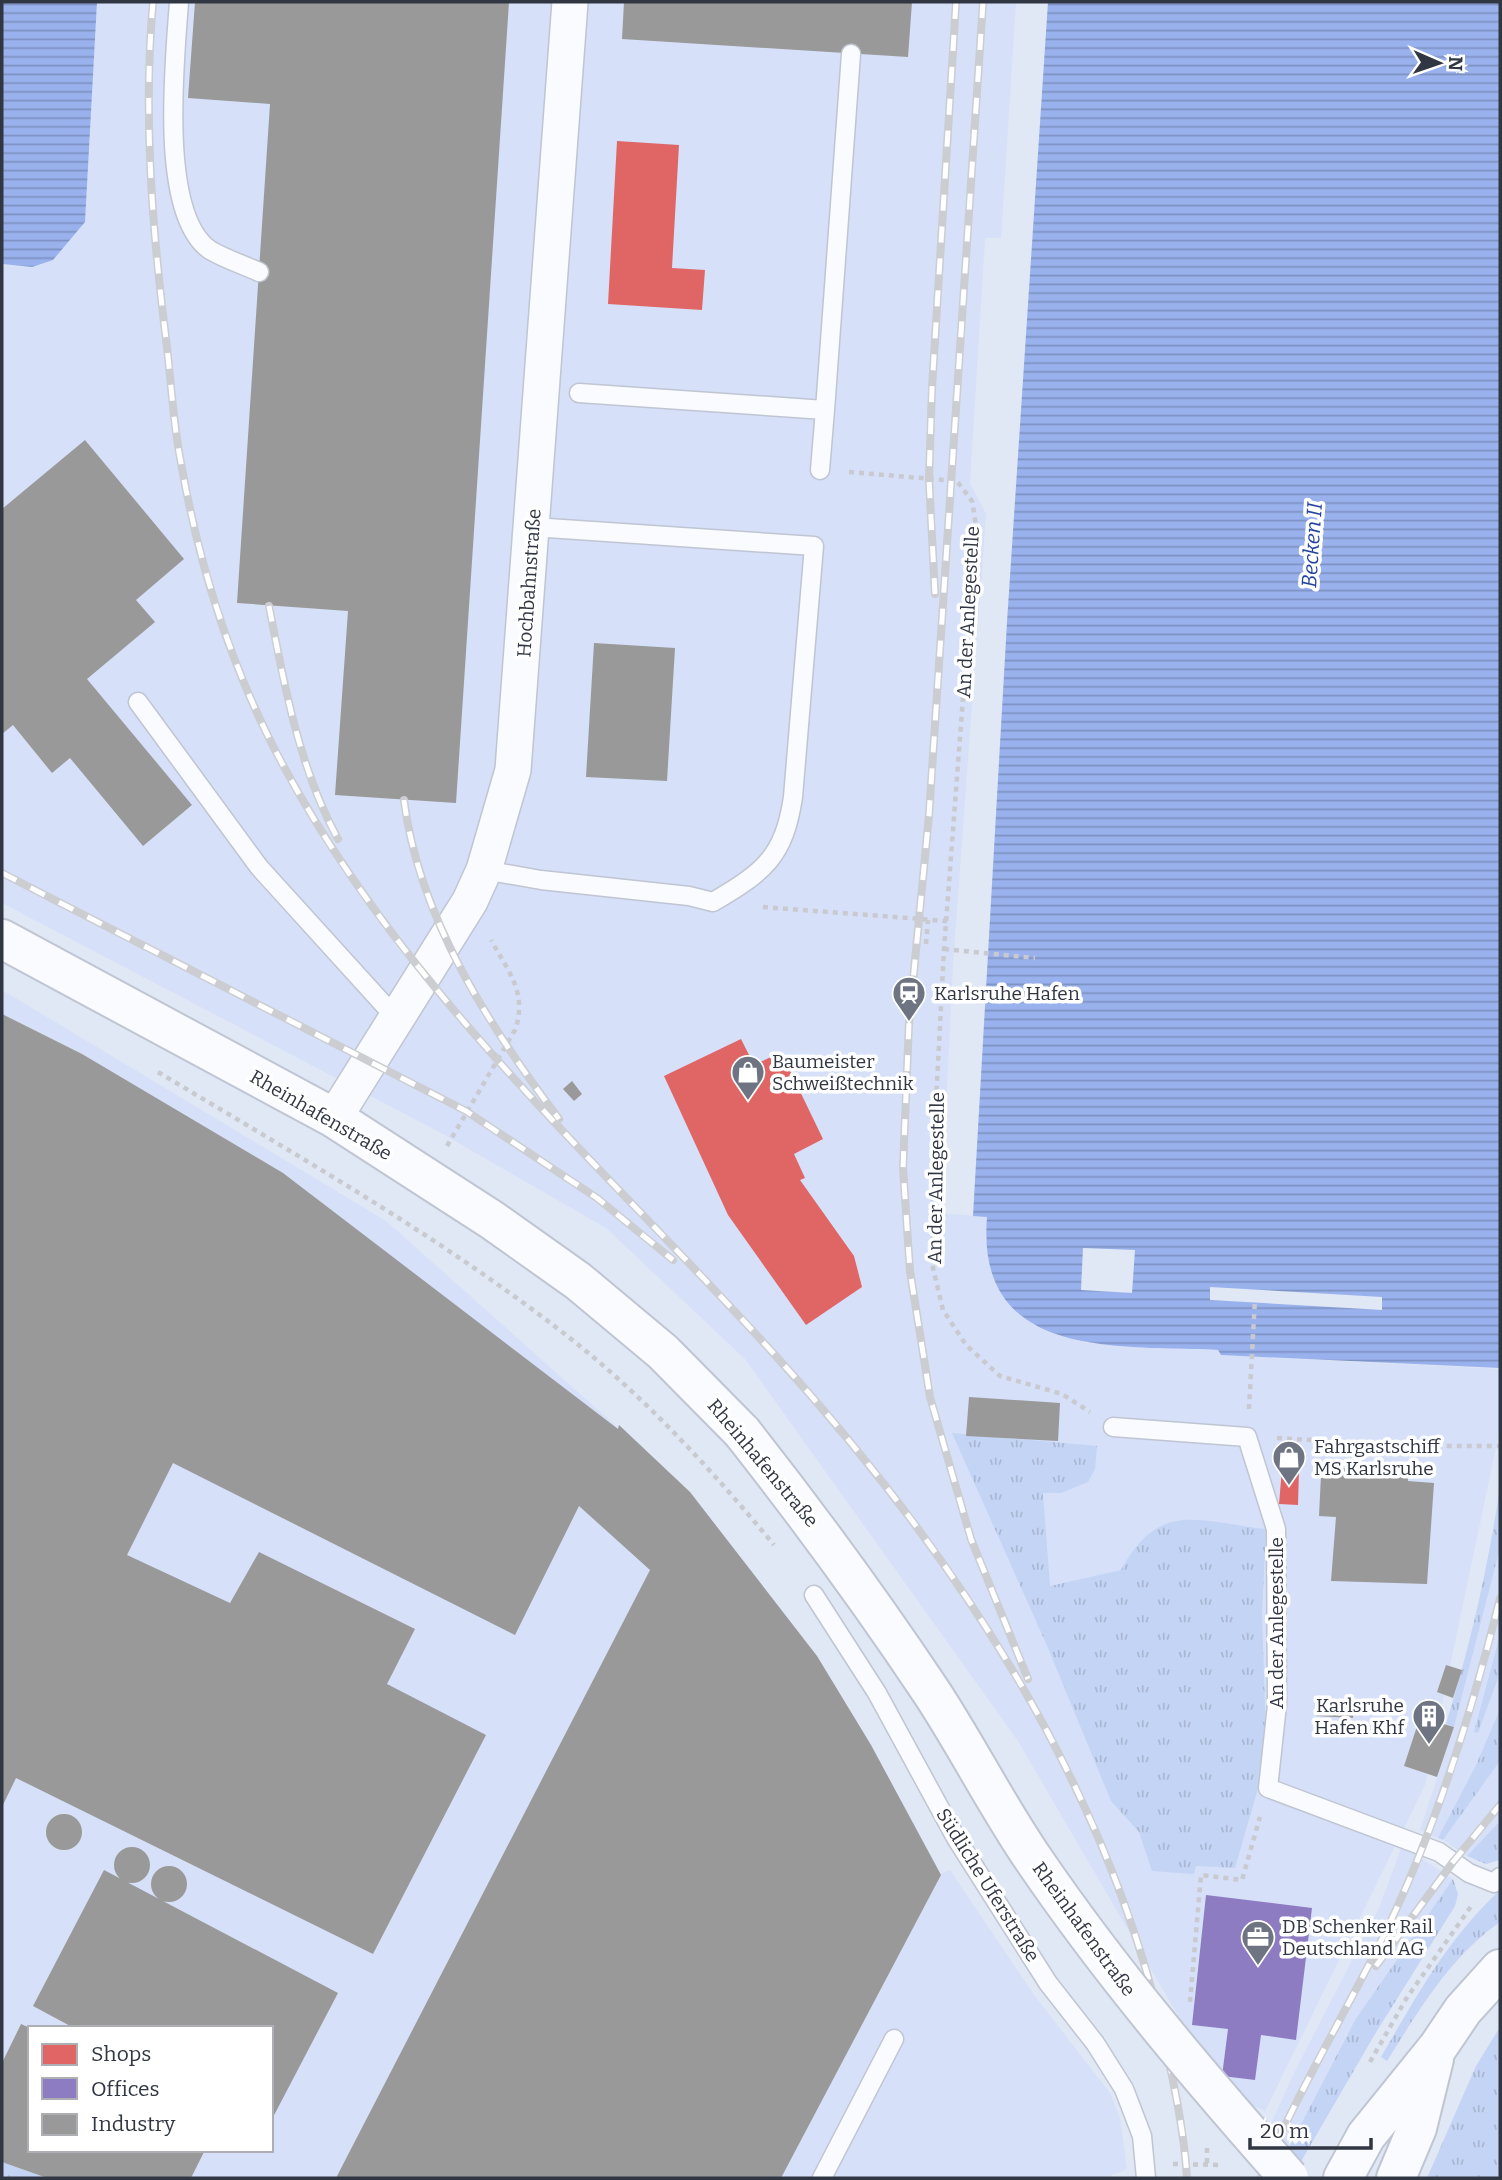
<svg xmlns="http://www.w3.org/2000/svg" width="1502" height="2180" font-family="Bitter,serif">
	<style>
		.built { fill: #d6e0f8; fill-rule: evenodd }
		.grass { fill: url(#grass-tufts) }
		.water { fill: url(#water-rules) }
		.pier { fill: #e0e7f5 }
		.shops { fill: #e06666 }
		.offices { fill: #8e7cc3 }
		.industry { fill: #999 }
		.lines { fill: none; stroke-linecap: round; stroke-linejoin: round }
		.lane-casing { stroke: #bfc5d2; stroke-width: 21 }
		.street-casing { stroke: #bfc5d2; stroke-width: 38 }
		.secondary-casing { stroke: #bfc5d2; stroke-width: 42 }
		.path { stroke: #c8cad0; stroke-width: 4.5; stroke-dasharray: 5 5; stroke-linecap: butt }
		.lane { stroke: #fafbfe; stroke-width: 18 }
		.street { stroke: #fafbfe; stroke-width: 35 }
		.secondary { stroke: #fafbfe; stroke-width: 38 }
		.rail-casing { stroke: #cbcdd1; stroke-width: 8 }
		.rail { stroke: #fff; stroke-width: 5; stroke-dasharray: 16; stroke-linecap: butt }
		.secondary-bridge-casing { stroke: #bfc5d2; stroke-width: 42; stroke-linecap: butt }
		.secondary-bridge { stroke: #fafbfe; stroke-width: 38 }
		.labels { text-anchor: middle; dominant-baseline: central; stroke-width: 7; stroke-linejoin: round; paint-order: stroke }
		.street-label { font-size: 19px; fill: #313643; stroke: #fff }
		.poi-label { font-size: 19px; fill: #313643; stroke: #fff; text-anchor: start }
		.water-label { font-size: 21px; font-style: italic; fill: #23449e; stroke: #fff }
	</style>
	<defs>
		<pattern id="grass-tufts" width="24" height="20" patternUnits="userSpaceOnUse" patternTransform="scale(1.75)"><rect width="24" height="20" fill="#c4d4f5"/><path d="M3 7l-1-3M5 7V3M7 7l1-3M15 17l-1-3M17 17v-4M19 17l1-3" fill="none" stroke="#a9b7d3"/></pattern>
		<pattern id="water-rules" width="6" height="5" patternUnits="userSpaceOnUse" patternTransform="scale(1.75)"><rect width="6" height="5" fill="#99b2ee"/><path d="M0 2.5h6" fill="none" stroke="#7d92c2"/></pattern>
	</defs>
	<rect width="100%" height="100%" fill="#e0e7f5"/>
	<path class="built" d="M97 2H1016L1001 238H985L970 483 986 514 953 964 941 1213 988 1217 985 1241 1086 1343 1219 1350 1221 1355 1500 1369V1428L1425 1785 1265 2111 1222 2091 1018 1741 745 1359 606 1228 443 1134 2 903V265L32 267 85 222Z
		M2 990 386 1221 690 1492 817 1656 871 1745 941 1874 950 1870 1034 1995 1110 2093 1120 2118 1127 2169 1105 2178H47L2 2162ZM30 2028H271V2150H30Z
		M1500 1548V1635L1478 1733 1500 1673V1709L1476 1765 1438 1838 1420 1830 1454 1727Z
		M1500 1761V1821L1467 1856 1443 1840Z
		M1402 1846 1453 1879 1355 2020 1282 2161 1257 2155 1294 2073 1379 1908Z"/>
	<path class="grass" d="M952 1433 1097 1446 1095 1469 1088 1482 1061 1493H1043L1050 1586 1121 1570C1160 1499 1198 1522 1266 1529L1262 1614 1266 1737 1263 1771 1235 1868 1196 1866 1194 1874 1152 1871 1139 1832 1111 1801 1048 1648Z
		M1500 1487V1548L1454 1727 1446 1724C1470 1646 1488 1568 1500 1487Z
		M1500 1635V1673L1478 1733 1474 1732Z
		M1500 1709V1761L1443 1840 1438 1838 1476 1765Z
		M1500 1821V1860L1486 1864 1467 1856Z
		M1453 1879 1458 1894 1455 1906 1375 2034 1299 2165 1282 2161 1355 2020Z
		M1500 1890V1922C1450 1957 1419 2010 1387 2061L1381 2057C1418 1994 1446 1941 1500 1890Z
		M1500 2027V2178H1427L1476 2066Z
		M2 2162 47 2178H2Z"/>
	<path class="water" d="M2 2H97L85 222 53 260 32 267 2 264Z
		M1048 2H1500V1368L1221 1355 1218 1350C1121 1345 975 1362 987 1217L973 1216 1007 622Z"/>
	<path class="pier" d="M1083 1248 1135 1250 1132 1293 1081 1290Z
		M1210 1287 1382 1297V1310L1210 1300Z"/>
	<path class="shops" d="M617 141 679 145 672 268 705 270 702 310 608 304Z
		M741 1039 754 1065 781 1052 823 1139 794 1154 805 1178 800 1180 854 1256 862 1287 806 1325 728 1215 664 1076Z
		M1282 1469 1299 1470 1298 1505 1279 1504Z"/>
	<path class="offices" d="M1206 1895 1312 1908 1296 2040 1261 2035 1255 2080 1222 2076 1228 2029 1192 2025Z"/>
	<path class="industry" d="M195 2H509L456 803 335 795 348 611 237 603 270 104 188 98Z
		M624 2H912L908 57 622 39Z
		M85 440 184 559 136 600 155 622 87 679 192 805 143 846 70 758 52 773 13 725 2 734V509Z
		M594 643 675 648 667 781 586 777Z
		M2 1014 82 1054 283 1173 618 1429 619 1425 690 1492 817 1656 871 1745 941 1875 781 2178H336L650 1570 579 1506 515 1635 173 1463 127 1555 230 1603 259 1552 415 1629 387 1684 486 1735 373 1954 16 1778 2 1807Z
		M572 1081 582 1094 574 1101 563 1089Z
		M969 1397 1060 1403 1058 1441 966 1436Z
		M1339 1468 1408 1472V1481L1434 1483 1427 1584 1331 1581 1336 1517 1319 1516 1321 1475 1338 1476Z
		M1446 1665 1462 1670 1453 1698 1437 1692Z
		M1318 1699 1354 1701 1353 1718 1316 1716Z
		M1425 1702 1442 1708 1437 1722 1454 1727 1437 1777 1404 1766Z
		M46 1832a18 18 0 1 1 36 0a18 18 0 1 1-36 0Z
		M114 1865a18 18 0 1 1 36 0a18 18 0 1 1-36 0Z
		M151 1884a18 18 0 1 1 36 0a18 18 0 1 1-36 0Z
		M104 1870 338 1993 271 2121V2028H74L33 2006Z
		M21 2024 30 2028V2150H205L191 2178H47L2 2162V2063Z"/>
	<g class="lines">
		<defs>
			<path id="lane" d="M179 2C175 59 158 214 210 250 225 259 244 265 259 272
				M579 393 825 410 820 470
				M825 410 851 54
				M138 702 259 867 396 1018
				M484 870 541 880 689 896 713 902C764 872 784 857 793 797L814 546 533 527
				M1113 1427 1247 1437 1276 1529 1277 1705 1268 1788 1439 1852 1469 1873 1494 1883 1500 1877
				M814 1595 877 1693 956 1838 1048 1983 1095 2043 1124 2089 1142 2136 1146 2178
				M822 2178 894 2039"/>
			<path id="street" d="M334 1118 470 901 484 870 513 770 570 2"/>
			<path id="secondary" d="M2 939 334 1118 492 1220 578 1281 663 1352 742 1432
				M1343 2178 1366 2136 1438 2047 1463 2010 1500 1969
				M1396 2178 1417 2128 1434 2059"/>
		</defs>
		<use href="#lane" class="lane-casing"/>
		<use href="#street" class="street-casing"/>
		<use href="#secondary" class="secondary-casing"/>
		<path class="path" d="M849 472 957 481 972 501 976 526 944 949 933 1159V1268L943 1310 966 1345 1000 1376 1062 1394 1090 1412
			M763 907 947 921
			M926 944 928 920
			M944 949 1035 958
			M158 1072C296 1155 439 1236 566 1335 643 1395 712 1470 774 1545
			M447 1146 515 1030C528 993 508 971 491 940
			M1249 1409 1255 1299
			M1277 1438 1409 1446H1500
			M1190 2002 1201 1875 1242 1880 1260 1817
			M1370 2062 1406 1999 1472 1905
			M1207 2163V2146
			M1173 2164 1223 2165"/>
		<use href="#lane" class="lane"/>
		<use href="#street" class="street"/>
		<use href="#secondary" class="secondary"/>
		<defs>
			<path id="rail" d="M153 2C143 113 152 228 166 339 171 380 173 422 181 463 198 560 229 660 274 748 396 985 597 1159 774 1354 950 1548 1101 1772 1162 2030 1173 2079 1184 2129 1187 2178
				M983 2 929 815 909 1023 903 1168 910 1271 930 1397 971 1539 1028 1679
				M935 594 929 479 932 388 956 2
				M269 606C284 684 299 768 338 839
				M404 800C419 918 489 1026 559 1119
				M2 873 466 1111 597 1198 673 1260
				M1376 1966 1453 1862 1500 1805
				M1261 2178C1297 2093 1345 2014 1386 1931 1437 1825 1472 1712 1500 1598"/>
		</defs>
		<use href="#rail" class="rail-casing"/>
		<use href="#rail" class="rail"/>
		<defs>
			<path id="secondary-bridge" d="M742 1432C809 1517 872 1603 932 1693 968 1748 997 1806 1034 1860 1111 1973 1199 2076 1289 2178"/>
		</defs>
		<use href="#secondary-bridge" class="secondary-bridge-casing"/>
		<use href="#secondary-bridge" class="secondary-bridge"/>
	</g>
	<defs>
		<symbol id="station-pin" viewBox="-11 -11 22 30"><path d="M0 17L-7.5 6A9.5 9.5 0 1 1 7.5 6Z" fill="#6e7481" stroke="#fff"/><path d="M-3-6H3Q5-6 5-4V2Q5 4 3 4L4.5 6H3L1.5 4h-3L-3 6H-4.5L-3 4Q-5 4-5 2V-4Q-5-6-3-6ZM-3.5-4v3h7v-3ZM-3.5 1v1.5H-2V1ZM2 1v1.5H3.5V1Z" fill="#fff"/></symbol>
		<symbol id="shop-pin" viewBox="-11 -11 22 30"><path d="M0 17L-7.5 6A9.5 9.5 0 1 1 7.5 6Z" fill="#6e7481" stroke="#fff"/><path d="M-5-2.5h2.3a2.7 3.5 0 0 1 5.4 0H5L5.5 6h-11ZM-1.5-2.5h3a1.5 2.3 0 0 0-3 0Z" fill="#fff"/></symbol>
		<symbol id="building-pin" viewBox="-11 -11 22 30"><path d="M0 17L-7.5 6A9.5 9.5 0 1 1 7.5 6Z" fill="#6e7481" stroke="#fff"/><path d="M-4-6H4V6H1V3H-1V6H-4ZM-2.5-4.3h1.7v1.8h-1.7ZM.8-4.3h1.7v1.8H.8ZM-2.5-1h1.7V.8h-1.7ZM.8-1h1.7V.8H.8Z" fill="#fff"/></symbol>
		<symbol id="office-pin" viewBox="-11 -11 22 30"><path d="M0 17L-7.5 6A9.5 9.5 0 1 1 7.5 6Z" fill="#6e7481" stroke="#fff"/><path d="M-6-3h4V-5.5h4V-3h4V5H-6ZM-1-4.5V-3h2v-1.5ZM-6 0V1H6V0Z" fill="#fff"/></symbol>
	</defs>
	<g fill-rule="evenodd">
		<use href="#station-pin" x="890" y="974" width="38" height="52"/>
		<use href="#shop-pin" x="729" y="1053" width="38" height="52"/>
		<use href="#shop-pin" x="1270" y="1438" width="38" height="52"/>
		<use href="#building-pin" x="1410" y="1697" width="38" height="52"/>
		<use href="#office-pin" x="1239" y="1918" width="38" height="52"/>
	</g>
	<g class="labels">
		<g class="street-label">
			<text transform="translate(529 583) rotate(-86)">Hochbahnstraße</text>
			<text transform="translate(968 612) rotate(-87)">An der Anlegestelle</text>
			<text transform="translate(321 1115) rotate(30)">Rheinhafenstraße</text>
			<text transform="translate(936 1178) rotate(-89)">An der Anlegestelle</text>
			<text transform="translate(763 1463) rotate(50)">Rheinhafenstraße</text>
			<text transform="translate(1276 1623) rotate(-90)">An der Anlegestelle</text>
			<text transform="translate(988 1885) rotate(58)">Südliche Uferstraße</text>
			<text transform="translate(1084 1929) rotate(54)">Rheinhafenstraße</text>
		</g>
		<g class="poi-label">
			<text x="934" y="993">Karlsruhe Hafen</text>
			<text x="772" y="1061">Baumeister<tspan x="772" dy="22">Schweißtechnik</tspan></text>
			<text x="1314" y="1446">Fahrgastschiff<tspan x="1314" dy="22">MS Karlsruhe</tspan></text>
			<text x="1404" y="1705" text-anchor="end">Karlsruhe<tspan x="1404" dy="22">Hafen Khf</tspan></text>
			<text x="1282" y="1926">DB Schenker Rail<tspan x="1282" dy="22">Deutschland AG</tspan></text>
		</g>
		<g class="water-label">
			<text transform="translate(1312 545) rotate(-86)">Becken II</text>
		</g>
	</g>
	<rect width="1502" height="2180" fill="none" stroke="#313643" stroke-width="7"/>
	<rect x="28" y="2026" width="245" height="126" fill="#ffffff" stroke="#adafb4" stroke-width="2"/>
	<rect x="42" y="2044" width="35" height="21" fill="#e06666" stroke="#adafb4" stroke-width="2"/>
	<text x="91" y="2061" font-size="21" fill="#313643">Shops</text>
	<rect x="42" y="2078" width="35" height="21" fill="#8e7cc3" stroke="#adafb4" stroke-width="2"/>
	<text x="91" y="2096" font-size="21" fill="#313643">Offices</text>
	<rect x="42" y="2114" width="35" height="21" fill="#999999" stroke="#adafb4" stroke-width="2"/>
	<text x="91" y="2131" font-size="21" fill="#313643">Industry</text>
	<g transform="translate(1439 63) rotate(92)" stroke="#ffffff" stroke-width="5" paint-order="stroke">
	<path d="M0-5L12 26L0 18L-12 26Z" fill="#313643"/>
	<text y="-10" font-size="19" font-weight="bold" text-anchor="middle" fill="#313643">N</text>
	</g>
	<path d="M1250 2138v10h121v-10" fill="none" stroke="#313643" stroke-width="3.5"/>
	<text x="1260" y="2138" font-size="21" fill="#313643" stroke="#ffffff" stroke-width="5" paint-order="stroke">20 m</text>
</svg>
